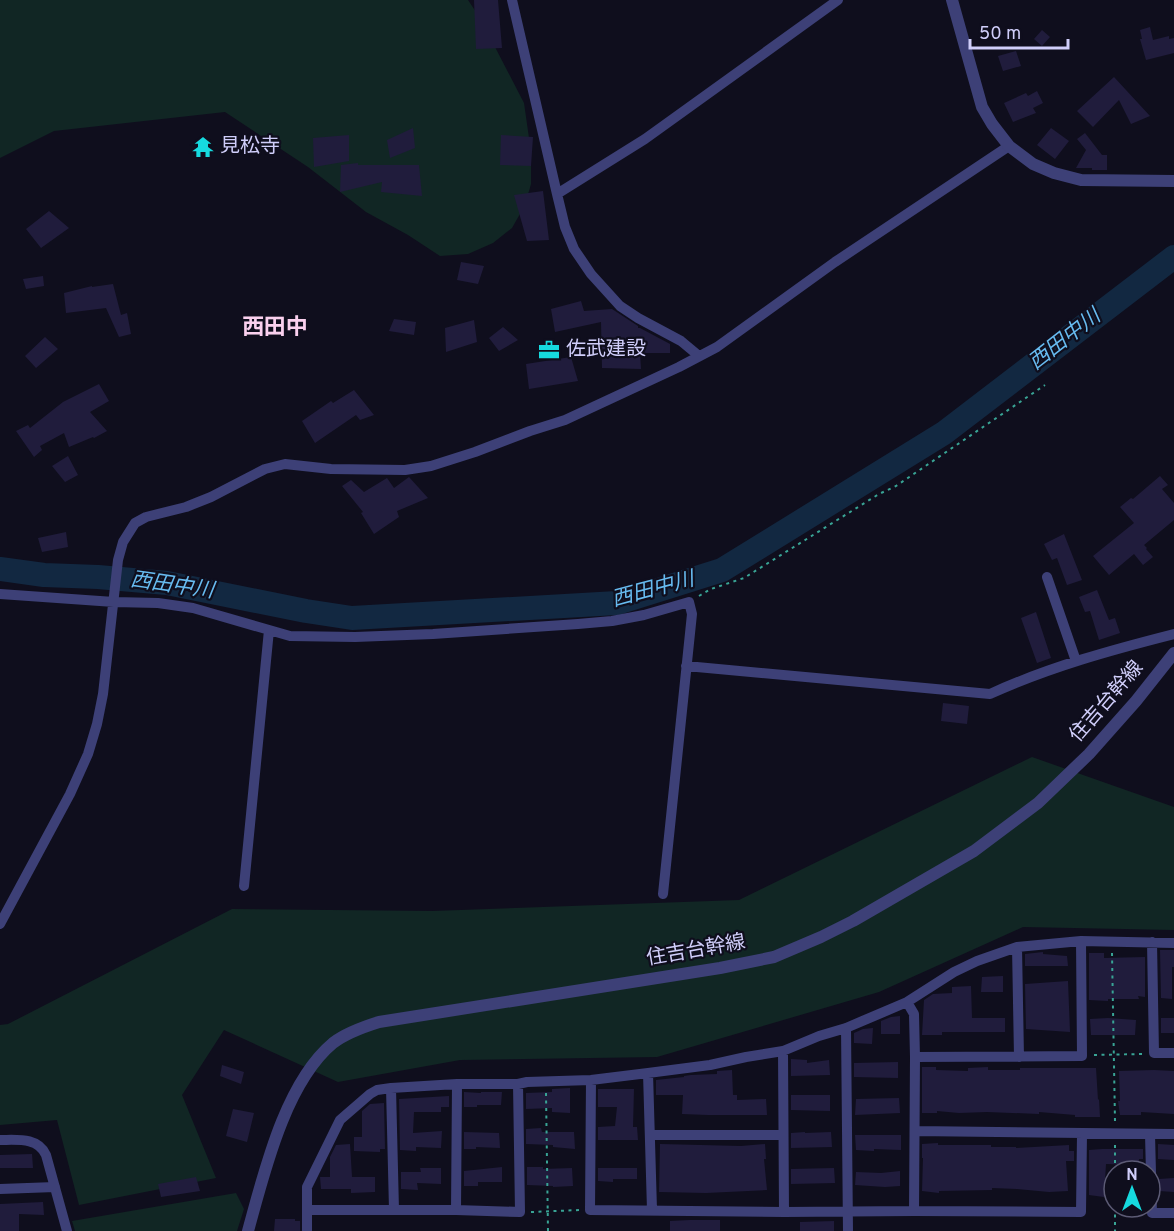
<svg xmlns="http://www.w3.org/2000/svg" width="1174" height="1231" font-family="Overpass,'Noto Sans JP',sans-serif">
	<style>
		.green { fill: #112624 }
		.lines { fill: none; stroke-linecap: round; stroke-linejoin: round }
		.river { stroke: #122841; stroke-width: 24 }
		.building { fill: #201c3c }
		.path { stroke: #39a495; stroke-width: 2; stroke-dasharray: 3 4.5; stroke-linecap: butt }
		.minor { stroke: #3d4077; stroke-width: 10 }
		.tertiary { stroke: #3d4077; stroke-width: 12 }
		.labels { text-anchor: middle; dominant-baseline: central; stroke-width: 4.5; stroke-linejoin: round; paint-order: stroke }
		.poi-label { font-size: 20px; fill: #d0cefa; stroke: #0f0e1d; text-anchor: start }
		.street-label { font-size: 20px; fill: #d0cefa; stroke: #0f0e1d }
		.water-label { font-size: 21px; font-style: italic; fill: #67bbf0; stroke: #0f0e1d }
		.quarter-label { font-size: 22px; font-weight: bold; fill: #fad0ee; stroke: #0f0e1d }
	</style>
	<rect width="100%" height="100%" fill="#0f0e1d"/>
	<path class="green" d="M0 0H468L480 18 524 103 531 152V184L525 205 512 228 493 243 468 254 440 256 408 235 366 212 308 167 225 112 54 131 0 158Z
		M1032 757 1174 807V930L1023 927 879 992 657 1057 460 1060 338 1082 224 1030 182 1095 216 1178 79 1205 57 1120 0 1125V1025L8 1024 232 909 432 911 739 900Z
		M236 1193 244 1209 237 1231H75L72 1221Z"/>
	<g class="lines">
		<path class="river" d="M0 569 44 575 98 577 167 583 306 611 352 618 617 603 722 570 944 433 1174 257"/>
	</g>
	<path class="building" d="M474 0H498L502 48 476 49Z
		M1150 27 1153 40 1169 36V39L1174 38V53L1146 60 1140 39H1142L1140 30Z
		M1042 30 1050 37 1042 46 1034 39Z
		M1016 51 1021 66 1003 71 998 56Z
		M1114 77 1150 116 1131 124 1119 100 1093 127 1077 111Z
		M1037 91 1043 103 1033 108 1036 113 1013 122 1004 103 1026 93 1028 96Z
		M413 128 415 148 390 158 387 140Z
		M1051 128 1069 141 1055 159 1037 145Z
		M1085 133 1102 155H1107V170H1092V168H1076L1086 150 1077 139Z
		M349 135V161L314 167 313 138Z
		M501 135 533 137 531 166 500 165Z
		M358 163V165H419L422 196 381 192 382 182 340 192 341 165Z
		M543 191 549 240 527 241 514 195Z
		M49 211 69 228 41 248 26 229Z
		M461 262 484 266 478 284 457 280Z
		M43 276 44 286 26 289 23 279Z
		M113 284 121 315 127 313 131 334 119 337 106 308 66 313 64 293 92 286V287Z
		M581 301 584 311 612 309 638 326V328H640L670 344V353H640L641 369 602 368 601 322 555 332 551 309Z
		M394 319 416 322 414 335 389 331Z
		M474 320 477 342 446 352 445 328Z
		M503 327 518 340 499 351 489 338Z
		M45 337 58 349 36 368 25 356Z
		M571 357 578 381 529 389 526 364Z
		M99 384 109 401 90 412 107 431 94 438 93 437 69 447 64 433 40 446 42 450 34 457 16 431 28 425 30 428 63 402Z
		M354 390 374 415 360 420 356 415 315 443 302 421 331 401 333 403Z
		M68 456 78 475 65 482 52 466Z
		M1160 476 1168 485 1162 489 1174 503V520L1144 545 1147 548 1146 549 1153 557 1143 565 1134 554 1109 575 1093 556 1134 523 1120 507 1131 498 1133 499Z
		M409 477 428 498 397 511 399 517 374 534 361 513 363 512 342 486 351 480 364 492 387 478 394 488Z
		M66 532 68 547 42 552 38 538Z
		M1064 534 1082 580 1067 585 1057 558 1052 560 1044 544Z
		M1097 590 1109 620 1115 618 1120 633 1099 640 1090 611 1085 612 1079 597Z
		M1036 612 1051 658 1037 663 1021 618Z
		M943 703 969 706 967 724 941 721Z
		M1160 950H1174V967H1172V999L1161 998Z
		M1043 952V954L1067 956 1068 966H1025V954Z
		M1089 953H1104V958L1145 957V997L1138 996 1139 999H1108V1001L1089 1000Z
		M1003 976V992H981L982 977Z
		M1068 981 1070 1032 1026 1029 1025 984Z
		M971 986 972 1018H1005V1032H942V1035H922L924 1000 933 994 952 993V987Z
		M900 1016V1034H881V1021L891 1017Z
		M1108 1018 1136 1020 1135 1035H1091L1090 1019Z
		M1161 1018H1174V1033H1161Z
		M873 1028 872 1044 854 1043V1033L863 1029Z
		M791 1059 807 1060V1063L829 1060 830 1075 791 1076Z
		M898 1062V1078L854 1077V1063Z
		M222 1065 244 1072 241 1084 220 1076Z
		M922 1067H936V1070L968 1071V1068L988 1067V1070H1020V1068H1096L1098 1100 1099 1099 1100 1117H1075V1115L1039 1112V1114L987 1112 959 1113 937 1111V1113H922Z
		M732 1070 733 1095H737V1100L766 1099 767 1115H708L682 1114 683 1095H656V1080L684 1077V1076L691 1075 717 1074V1071Z
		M1154 1070 1174 1071V1114L1141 1112V1115H1120L1118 1101H1120L1119 1071Z
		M570 1088V1113L552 1112V1108L526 1109V1093L552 1092V1089Z
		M598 1089H634L633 1127H637L638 1140H598V1127L615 1126 617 1107H598Z
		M464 1092 481 1093V1092H502L501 1105H477V1107H464Z
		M791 1095H830V1111L791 1110Z
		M449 1096V1107H441V1112H414L413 1133 442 1131 441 1148 416 1147V1151L400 1150 399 1099Z
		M899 1098 900 1113 855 1115 856 1099Z
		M384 1103 385 1149H380V1152L354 1151V1137H362V1111L370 1104Z
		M233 1109 254 1113 247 1142 226 1136Z
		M541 1128 542 1132H574L575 1149 553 1147V1145L526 1144V1129Z
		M464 1132 499 1133 500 1148 476 1147V1149H464Z
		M805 1132V1133L831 1132 832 1147 791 1148V1133Z
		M855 1135H901V1150L874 1149V1151L856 1150Z
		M938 1143V1145H991V1147H1016V1148L1069 1145V1151H1074V1161H1066L1068 1191 1049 1192 1017 1189 992 1188V1190L939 1191V1193L922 1191 923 1158H922V1144Z
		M350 1144 352 1177H375V1192L351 1193V1189H321L320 1177H330V1157L336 1145Z
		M660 1144 741 1146 765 1144 766 1159H764L767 1190 706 1193 659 1192Z
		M1158 1144 1174 1145V1160L1158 1159Z
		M1102 1149H1143V1159H1139V1165L1106 1164 1104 1197 1089 1195V1150Z
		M32 1154 33 1168H0V1155Z
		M502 1167V1182H478V1186H464V1171Z
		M527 1167H543V1169L572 1168 573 1186 553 1187V1186L527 1185Z
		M420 1168H441V1184L417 1183 418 1190 401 1189V1172H421Z
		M598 1168H637V1179H613V1182L598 1181Z
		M834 1168 835 1183 791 1184V1169Z
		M900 1171V1186L885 1187 855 1185 856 1172 881 1173Z
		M196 1177 200 1191 161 1197 158 1184Z
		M1174 1178V1192L1159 1191V1179Z
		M43 1202 44 1215 19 1214V1231H0V1204Z
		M275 1219H295V1221H300V1231H274Z
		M690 1220H720V1231H670V1221Z
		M834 1221V1231H800V1222Z"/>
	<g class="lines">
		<path class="path" d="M699 596 711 589 744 578 879 494 896 486 1045 385
			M1112 953 1115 1121
			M1094 1055 1142 1054
			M546 1093 548 1231
			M1115 1145V1171
			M1115 1207V1231
			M531 1212 580 1210"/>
		<path class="minor" d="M512 0 557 194 565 227 574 249 591 274 620 306 638 318 681 341 699 356
			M557 194 645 139 838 0
			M1047 577 1076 661
			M0 594 114 602 158 603 193 608 290 636 355 637 433 634 578 624 612 621 644 615 689 602 692 614 663 894
			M686 666 990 694C1049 667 1111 650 1174 634
			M244 886 269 630
			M0 924 70 794 88 754 97 724 103 694 118 560 123 542 135 523 146 517 186 507 211 497 265 469 285 464 331 469 405 470 431 466 475 452 530 431 565 420 679 367 717 347 835 262 1009 146
			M1152 942 1154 1053H1174
			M1017 947 1019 1057
			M907 1002 914 1014 915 1057 914 1211
			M846 1028 848 1231
			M783 1051 784 1212
			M915 1057 1082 1056 1081 941
			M648 1073 652 1210
			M591 1080 590 1210 784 1212 914 1211 1081 1212 1082 1134
			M391 1088 394 1210
			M915 1131 1174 1134
			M1150 1134 1152 1213H1174
			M650 1135H783
			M0 1140C17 1140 38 1137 46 1155L67 1231
			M0 1189 55 1187
			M307 1210H456L520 1212 518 1084
			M456 1210 457 1084
			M307 1231V1187L340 1120 370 1094 377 1090 391 1088 457 1084H518L527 1082 591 1080 648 1073 710 1065 746 1057 783 1051 819 1036 846 1028 907 1002 954 972 977 961 1017 947 1081 941 1174 943"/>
		<path class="tertiary" d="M952 0 982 107 992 124 1009 146 1033 164 1054 173 1081 180 1174 181
			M248 1231C264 1173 285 1083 333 1043 346 1033 363 1027 379 1022L720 968 774 957 821 937 853 921 974 851 1038 803 1089 754 1136 701 1174 653"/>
	</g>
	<defs>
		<symbol id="temple-bare" viewBox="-9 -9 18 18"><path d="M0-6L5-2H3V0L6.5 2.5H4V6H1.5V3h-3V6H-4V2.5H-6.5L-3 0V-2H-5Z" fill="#16dadf" stroke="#0f0e1d" stroke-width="2.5" paint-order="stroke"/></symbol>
		<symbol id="office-bare" viewBox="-9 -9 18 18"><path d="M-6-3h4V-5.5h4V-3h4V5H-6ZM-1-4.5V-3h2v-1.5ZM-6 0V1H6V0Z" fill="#16dadf" stroke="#0f0e1d" stroke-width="2.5" paint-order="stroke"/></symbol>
	</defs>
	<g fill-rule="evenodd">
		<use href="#temple-bare" x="188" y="132" width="30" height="30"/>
		<use href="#office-bare" x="534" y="335" width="30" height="30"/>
	</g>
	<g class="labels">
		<g class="poi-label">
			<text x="220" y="147">見松寺</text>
			<text x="566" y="350">佐武建設</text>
		</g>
		<g class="street-label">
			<text transform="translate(1107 702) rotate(-49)">住吉台幹線</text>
			<text transform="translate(696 951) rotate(-10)">住吉台幹線</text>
		</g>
		<g class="water-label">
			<text transform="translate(1065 340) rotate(-38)">西田中川</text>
			<text transform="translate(172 586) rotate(8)">西田中川</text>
			<text transform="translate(653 590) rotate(-15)">西田中川</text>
		</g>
		<g class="quarter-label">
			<text x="275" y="328">西田中</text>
		</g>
	</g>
	<g transform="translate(1132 1189)"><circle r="28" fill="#0f0e1d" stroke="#5c5b75" stroke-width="1.5"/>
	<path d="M0-4.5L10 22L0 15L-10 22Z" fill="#16dadf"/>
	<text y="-9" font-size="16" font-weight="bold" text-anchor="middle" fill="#d0cefa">N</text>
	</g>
	<path d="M970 39v9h98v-9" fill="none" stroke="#d0cefa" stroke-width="3"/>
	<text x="979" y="39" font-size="18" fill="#d0cefa" stroke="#0f0e1d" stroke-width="4.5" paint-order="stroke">50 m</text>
</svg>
